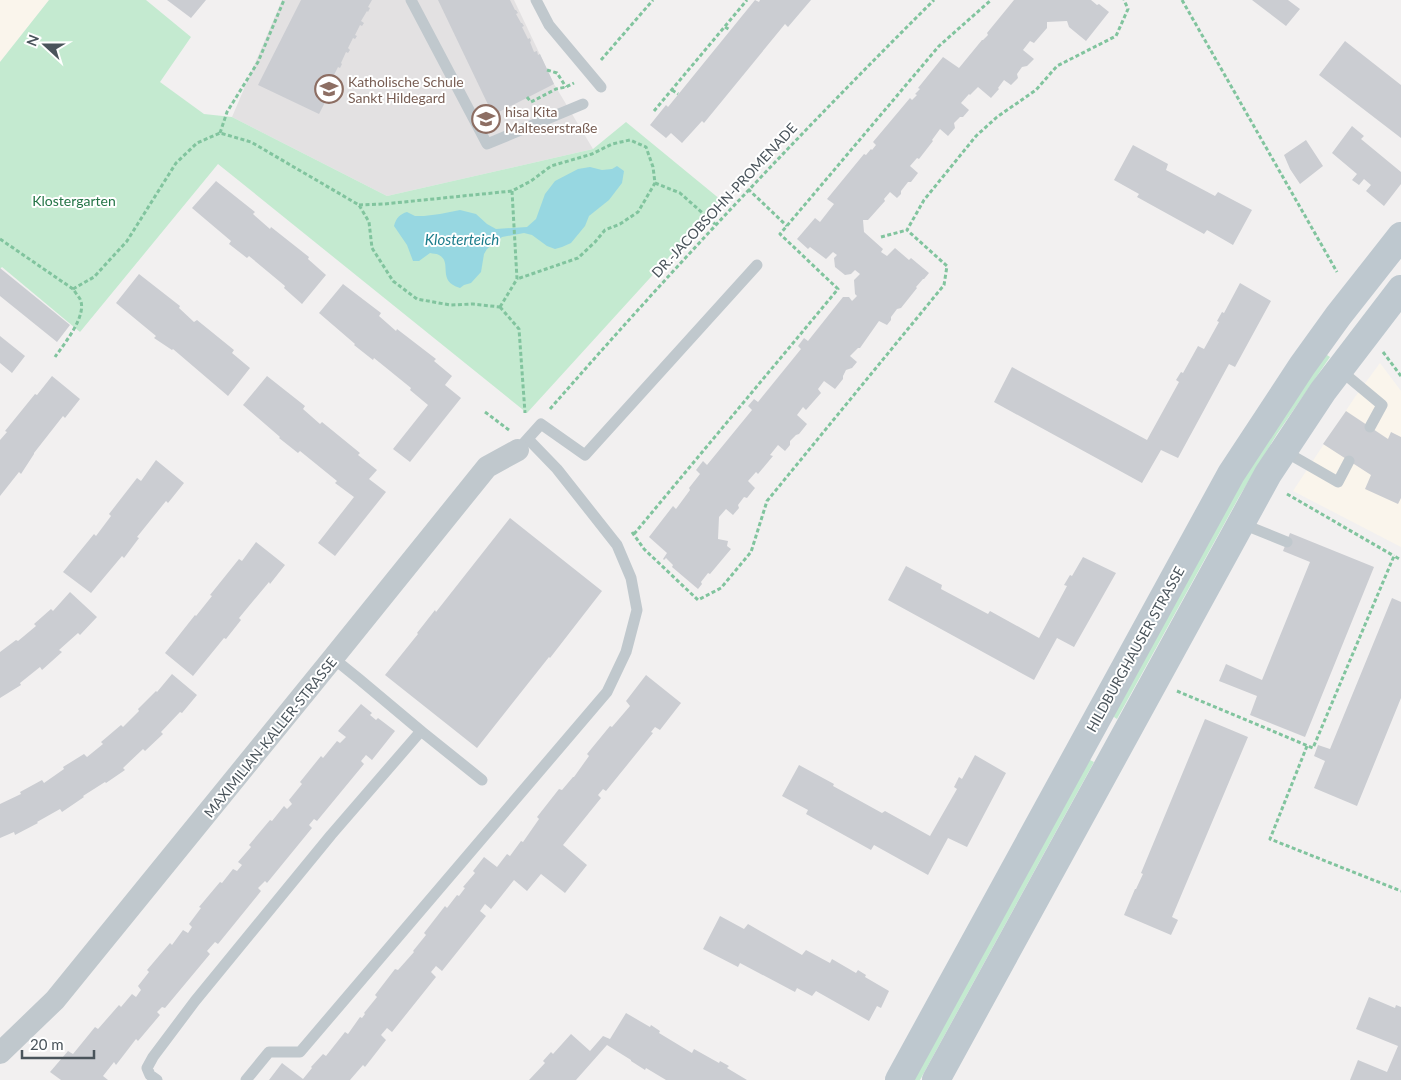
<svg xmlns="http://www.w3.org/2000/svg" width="1401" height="1080" font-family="Lato,sans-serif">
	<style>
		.commercial { fill: #faf5ec }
		.education { fill: #e3e1e2 }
		.green { fill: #c4ead0 }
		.water { fill: #97d7e1 }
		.building { fill: #cbcdd2 }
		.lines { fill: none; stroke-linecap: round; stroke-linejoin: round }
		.path { stroke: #81c49e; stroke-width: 3; stroke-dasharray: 4 2.5; stroke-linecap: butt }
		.lane { stroke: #c0c8cd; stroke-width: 11 }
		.street { stroke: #c0c8cd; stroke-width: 22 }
		.secondary { stroke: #bec8cf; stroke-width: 28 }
		.labels { text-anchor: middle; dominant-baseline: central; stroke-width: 4; stroke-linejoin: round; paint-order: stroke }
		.education-label { font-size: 14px; fill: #785e54; stroke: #fff; text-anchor: start }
		.park-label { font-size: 14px; fill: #237446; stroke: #fff }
		.street-label { font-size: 14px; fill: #4a545b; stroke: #fff }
		.water-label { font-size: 15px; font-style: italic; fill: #1d7d8c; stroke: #fff }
	</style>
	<rect width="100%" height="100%" fill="#f2f0f0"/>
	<path class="commercial" d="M0 0H49L0 62Z
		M1380 363 1401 391V547L1293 491 1355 397Z"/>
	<path class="education" d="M282 0H514L554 84 593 149 387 196 232 117Z"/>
	<path class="green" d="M49 0H146L191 37 160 82 204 114 232 117 387 196 593 149 626 122 721 200 527 413 218 164 80 332 2 267 0 269V62Z
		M1324 353 1330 357 1277 434 1239 497 1117 719 1111 715 1239 482Z
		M1088 759 1094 762 920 1080H912Z"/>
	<path class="water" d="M617 166 624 171 622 183 609 200 589 216 585 226 571 243 562 247 555 249 547 246 532 235 524 233 502 237 487 249 484 254 481 272 471 283 464 285 460 288C436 281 453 262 439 255 436 253 433 254 430 253L419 261H413L407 245 394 226C396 218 400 214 407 212L415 216H424L440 214 460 210 476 214 487 224 496 229 527 227 536 219 545 194 555 181 578 169 590 167 602 170 612 169Z"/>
	<path class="building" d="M167 0H206L191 18Z
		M301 0H372L368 7 370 8 368 12 367 11 361 21 364 23 362 26 360 25 355 35 357 36 355 39 353 38 348 48 350 50 348 53 346 52 341 63 342 64 340 68 338 67 334 75 336 76 334 79 336 81 319 114 258 85Z
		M438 0H510L515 10H516L518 13 516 14 521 23H522L524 26 522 27 528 39 530 38 531 41 530 42 534 52 537 51 538 55 540 54 554 84 493 115Z
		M755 0 759 2 760 0H811L788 27 785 24 704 123 702 121 682 143 671 133 666 138 650 125 666 105 668 107Z
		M1014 0H1091L1097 5 1099 4 1109 12 1086 41 1069 27 1067 21 1047 22V28L1034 43 1030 41 1023 50 1034 59 1027 66 1022 67 1017 74 1018 78 1011 85 1004 80 998 88 999 89 991 98 978 87 970 95 969 94 961 103 969 110 963 117H960L954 123 955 128 948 136 940 129 932 140 933 141 919 159 917 158 910 166 918 173 911 182H908L901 191V194L897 198 890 192 884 199 885 201 868 220H863L864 232 883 249 881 252 887 256 895 248 909 260 911 258 929 273 924 279H923L916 287 917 288 901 308 897 309 891 317V320L887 325 879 321 860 348H858L850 356 857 362 852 368 846 370 843 376V379L835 389 824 381 818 389 821 393 806 410 803 407 797 415 807 424 799 434 796 435 790 441V445L785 451 778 445 770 455 773 456 758 474 756 472 748 481 755 488 747 498 744 497 738 505 739 508 733 515 726 509 719 517 718 539 728 541 727 546 731 549 710 574 708 573 701 582 702 584 698 589 672 567 673 565 666 558 664 560 663 559 667 553 649 537 673 506 676 509 690 490 689 488 700 474 696 470 703 461 707 465 752 410 748 406 754 399 758 402 801 349 798 346 804 338 808 341 843 297H849L852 301 857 296 855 294 854 280 860 274 855 270 851 274 845 275 835 267 834 258 837 255 833 252 826 259 810 247 808 249 797 239 815 218 820 222 834 204 827 199 864 154 866 155 871 149 872 150 876 145 873 142 910 98 912 100 917 95 915 94 920 89 918 88 943 57 959 68 982 40H983L988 35 987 33Z
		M1252 0H1288L1300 9 1286 26Z
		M1345 41 1401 85V138L1319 75Z
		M1352 126 1364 136 1361 139 1401 172V184L1384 206 1366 191 1371 185 1364 179 1359 185 1352 180 1357 174 1332 153Z
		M1306 140 1323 166 1300 184 1290 169 1284 155Z
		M1133 145 1168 164 1166 170 1215 196 1218 192 1252 210 1233 245 1207 230 1204 234 1137 197 1139 194 1114 180Z
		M216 181 255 212 253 214 270 229 271 227 309 257 308 259 326 275 302 304 284 288 285 286 249 256 247 258 229 244 231 241 192 208Z
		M0 268 70 325 57 342 0 296Z
		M139 274 180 306 179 308 194 322 197 320 234 350 232 353 250 368 228 396 173 349 172 350 154 338 156 336 116 303Z
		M1240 283 1271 301 1235 367 1229 364 1178 458 1161 450 1142 483 994 402 1012 367 1147 440 1179 382 1176 380 1181 372 1183 373 1198 346 1204 349 1219 322 1217 321 1222 312 1224 313Z
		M343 284 381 313 379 316 396 331 397 329 436 359 434 361 452 376 445 385 461 398 410 462 393 449 428 405 410 390 411 388 374 358 373 360 354 345 355 344 319 313Z
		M0 336 25 356 12 373 0 363Z
		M52 376 80 399 65 418 63 416 34 453V454L21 474 19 472 0 496V440L7 432 5 431 35 394 37 395Z
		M267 376 305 406 303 409 320 424 322 422 360 453 358 455 377 470 369 479 386 492 335 556 318 543 354 497 335 483 337 481 300 451 298 453 279 438 280 437 243 405Z
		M1346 411 1388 439 1391 432 1401 437V498L1398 504 1365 489 1371 475 1323 444Z
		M156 460 184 483 168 503 166 501 137 537 139 538 124 558 122 556 91 593 63 572 94 534 96 536 111 516 109 514 137 478 141 481Z
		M510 518 602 591 550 658 549 657 477 748 385 675 418 634 417 633 435 610 436 612Z
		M1290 533 1374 567 1305 737 1250 715 1257 696 1219 681 1226 664 1262 680 1310 562 1283 551Z
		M256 542 285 565 270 584 269 582 239 618 241 620 226 639 224 638 193 676 165 653 195 615 196 616 212 596 210 595 239 559 242 561Z
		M1083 557 1116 573 1074 647 1057 638 1034 680 888 600 906 566 942 585 941 589 988 614 990 611 1039 638 1067 586 1064 585 1070 575 1072 576Z
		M70 592 97 617 80 635 78 633 59 650 62 652 42 670 40 667 20 683 21 685 0 698V652L16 640 18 641 36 626 34 624 51 609 53 611Z
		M1392 598 1401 602V698L1357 806 1314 788 1325 761 1314 756 1318 745 1330 749Z
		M172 674 197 695 182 713 180 712 161 732 163 734 145 751 143 749 123 768 125 770 106 783 105 782 83 796 84 797 62 812 60 809 37 822 38 823 15 835 14 832 0 838V804L21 794 20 792 42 780 44 783 64 769 63 767 84 754 87 757 103 744 101 742 121 725 123 727 139 711 138 709 156 691 157 692Z
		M646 675 681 703 660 730 655 727 651 732 653 733 606 791 603 789 598 795 601 798 563 845 587 865 565 893 541 874 527 891 514 880 491 909 485 904 480 911 486 916 442 971 436 966 431 972 436 977 392 1032 387 1028 381 1035 386 1040 365 1067 363 1065 350 1080H269L282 1063 303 1079 312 1068 311 1067 323 1054 326 1056 345 1032 348 1034 360 1017 362 1018 365 1014 364 1013 377 997 375 995 395 969 398 970 414 952 413 951 426 935 424 933 445 906 447 908 457 895 459 896 465 888 463 887 475 873 473 871 484 857 497 867 507 854 510 856 521 841 523 842 539 819 537 817 559 789 562 790 573 777H574L589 756 587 754 610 726 612 727 630 706 626 701Z
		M361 704 372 713 370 715 376 720 378 718 395 731 372 760 366 755 361 761 364 764 317 821 314 819 309 825 312 828 267 883 265 881 258 888 261 891 218 944 215 942 207 951 210 954 165 1008 162 1007 157 1012 160 1015 138 1041 136 1039 116 1065 114 1062 103 1076 108 1080H61L50 1072 68 1051 73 1054 95 1027 98 1029 119 1005 121 1007 132 994 136 997 141 990 138 986 149 972 147 970 170 943 172 945 183 930 188 933 192 927 189 924 201 908 199 907 220 882 222 883 233 869 237 871 242 865 238 862 251 847 249 845 270 820 272 821 284 806 287 809 292 804 289 800 302 784 300 782 321 756 323 758 337 741 340 743 346 737 338 731Z
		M1205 719 1248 737 1172 917 1178 920 1171 935 1124 915 1135 889H1136L1143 874 1141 873Z
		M975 755 1006 773 967 847 948 838 928 875 874 845 871 850 806 814 808 810 782 796 799 765 834 784 833 786 882 813 885 811 930 836 957 789 954 787 959 777 962 779Z
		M720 916 744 929 748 924 802 955 806 950 830 963 832 959 856 973 858 970 866 975 865 977 889 991 881 1008 877 1006 869 1021 816 991 812 996 797 988 795 992 740 963 738 967 703 949Z
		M1369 997 1395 1008 1396 1005 1401 1007V1080H1350L1358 1060 1387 1072 1398 1046 1356 1029Z
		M626 1013 650 1027 651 1025 660 1031 659 1033 692 1053 694 1049 719 1063 720 1061 729 1066 727 1068 747 1080H666L646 1068 645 1070 631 1061V1060L607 1045 576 1080H529L545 1063 543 1061 551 1052 553 1054 571 1034 590 1051 603 1036 610 1039Z"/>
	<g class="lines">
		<path class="path" d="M1182 0 1337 272
			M725 27 730 30
			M601 60 653 0
			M547 70 557 73 566 87
			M672 90 678 94
			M527 97 531 102 556 89 566 87 574 83
			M654 111 747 0
			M220 133 227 112 258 62 284 0
			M655 183 680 193 715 224
			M748 189 787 226
			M359 205 384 204 512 191 531 181 551 166 592 154 612 144 630 140 646 147 653 167 655 183 638 212 620 224 605 230 595 242 578 258 517 279
			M881 237 907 230
			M0 239 73 289C75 292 78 296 80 299 88 315 64 344 55 357
			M73 289 94 277 127 241 176 163 197 143 220 133 251 142 359 205 369 222 372 248 393 281 417 299 450 305 473 304 500 307
			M500 307 519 329 525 413
			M500 307 517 279 512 191
			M1383 352 1401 376
			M550 409C673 268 801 132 934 0
			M485 412 509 430
			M1287 494 1394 556
			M632 532 644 549 698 600 721 588 751 552 767 501 944 285 947 266 907 230 924 200 976 136 997 117 1036 90 1057 66 1116 36 1128 9 1124 0
			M634 534 838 289 780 234 939 46 991 0
			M1177 691 1313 748 1394 556 1401 560
			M1307 746 1270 839 1401 891"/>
		<path class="lane" d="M411 0 487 144 583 104
			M536 0 549 25 601 87
			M1340 370 1382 405 1370 427
			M523 444 541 424 585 455 757 265
			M1284 451 1338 482 1349 461
			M1240 523 1287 542
			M421 731 482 780
			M157 1080 150 1075 147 1068 153 1057 195 1001 331 835 421 731 359 679 333 658
			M246 1080 269 1052H300L607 692 626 652 637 610 631 578 617 545 557 469 528 439"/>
		<path class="street" d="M0 1053 55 1000 333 658 487 467 518 450"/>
		<path class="secondary" d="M899 1080 1231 474 1302 366 1338 316 1401 236
			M936 1080 1268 474 1323 391 1401 289"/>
	</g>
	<defs>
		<symbol id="school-ring" viewBox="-11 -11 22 22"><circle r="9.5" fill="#fff" stroke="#8d6e63" stroke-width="1.5"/><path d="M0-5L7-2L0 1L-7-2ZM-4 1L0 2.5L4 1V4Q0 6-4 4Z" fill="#8d6e63"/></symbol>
	</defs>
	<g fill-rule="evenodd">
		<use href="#school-ring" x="313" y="73" width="32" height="32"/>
		<use href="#school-ring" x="470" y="103" width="32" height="32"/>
	</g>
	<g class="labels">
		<g class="education-label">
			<text x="348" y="81">Katholische Schule<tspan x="348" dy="16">Sankt Hildegard</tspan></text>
			<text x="505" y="111">hisa Kita<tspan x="505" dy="16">Malteserstraße</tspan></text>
		</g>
		<g class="park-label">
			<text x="74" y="200">Klostergarten</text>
		</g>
		<g class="street-label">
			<text transform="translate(724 200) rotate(-47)">DR.-JACOBSOHN-PROMENADE</text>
			<text transform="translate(1135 649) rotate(-61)">HILDBURGHAUSER STRASSE</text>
			<text transform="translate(270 737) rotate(-51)">MAXIMILIAN-KALLER-STRASSE</text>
		</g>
		<g class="water-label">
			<text x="462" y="239">Klosterteich</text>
		</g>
	</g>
	<g transform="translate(45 45) rotate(291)" stroke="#ffffff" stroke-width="4" paint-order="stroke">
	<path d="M0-4L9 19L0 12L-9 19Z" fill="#4a545b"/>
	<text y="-8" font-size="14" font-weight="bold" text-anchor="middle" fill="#4a545b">N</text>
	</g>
	<path d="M22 1050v8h72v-8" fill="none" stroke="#4a545b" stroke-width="2.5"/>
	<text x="30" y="1050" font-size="15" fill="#4a545b" stroke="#ffffff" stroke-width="4" paint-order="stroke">20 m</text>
</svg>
